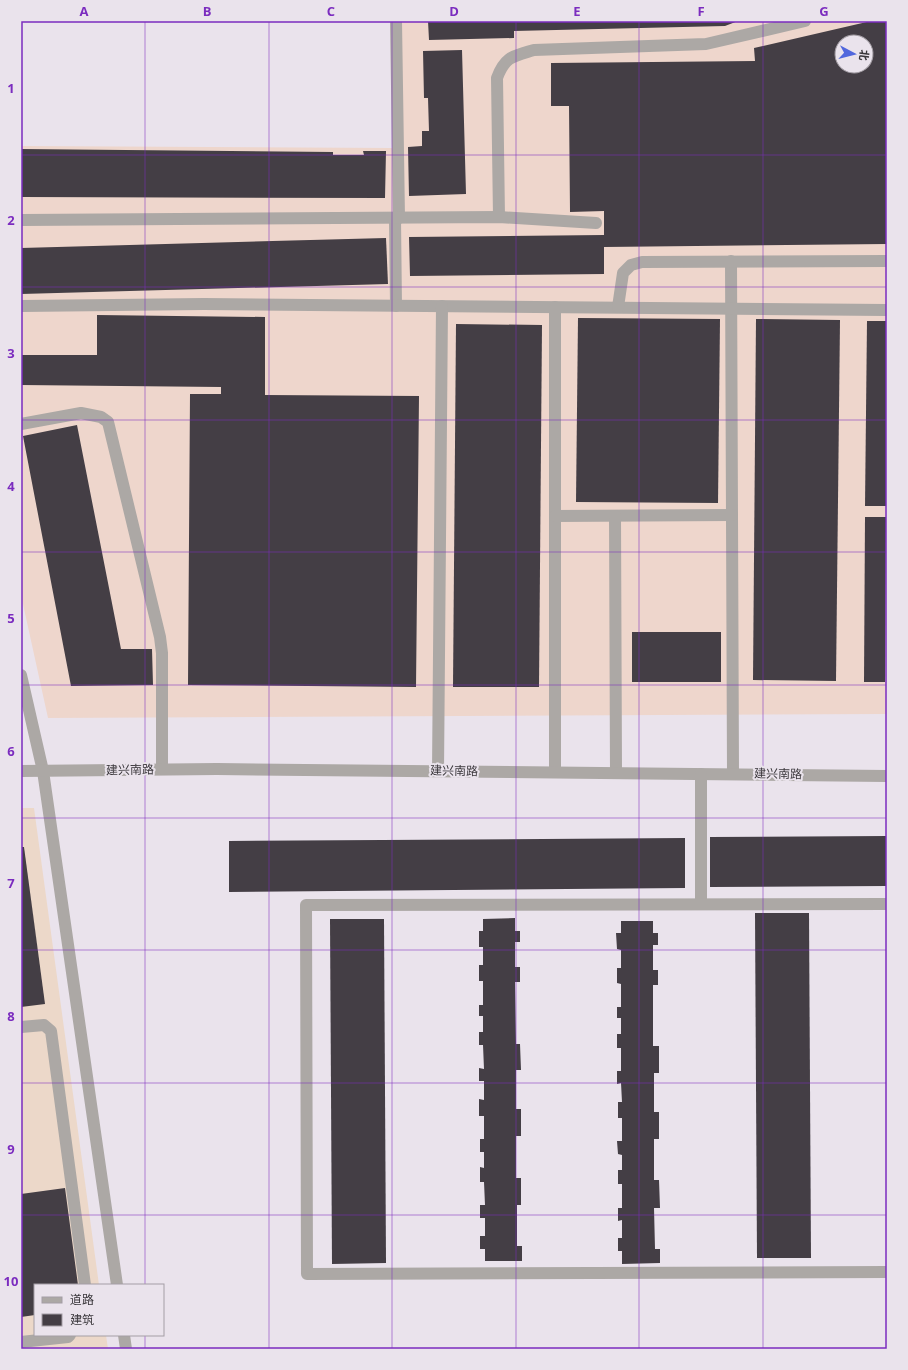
<svg xmlns="http://www.w3.org/2000/svg" width="908" height="1370" viewBox="0 0 908 1370" font-family="'Open Sans','Noto Sans SC',sans-serif">
<style>
.commercial{fill:#eed6cc;fill-rule:evenodd}
.industrial{fill:#ecd8c9}
.building{fill:#443e45;fill-rule:evenodd}
.lines{fill:none;stroke-linecap:round;stroke-linejoin:round}
.minor{stroke:#aca8a5;stroke-width:12}
.grid{fill:none;stroke:#7b2cbf;stroke-width:1;stroke-opacity:0.55}
.labels{text-anchor:middle;stroke-width:4;stroke-linejoin:round;paint-order:stroke}
.street-label{font-size:12px;fill:#3a373b;stroke:#eae3ec}
.neatline{fill:none;stroke:#7b2cbf;stroke-width:1.5}
.grid-label{font-size:13px;text-anchor:middle;font-weight:bold;fill:#7b2cbf}
</style>
<rect width="100%" height="100%" fill="#eae3ec"/>
<path class="commercial" d="M 392,21 L 887,21 L 887,714 L 48,718 L 21,595 L 21,146 L 392,148 ZM 842,42 L 866,42 L 866,66 L 842,66 Z"/>
<polygon class="industrial" points="21,808 34,808 99,1285 35,1285 35,1335 106,1335 108,1349 21,1349"/>
<g class="building">
<polygon points="428,21 738,21 725,26 514,31 514,38 429,40"/>
<path d="M 871,21 L 887,21 L 887,244 L 604,247 L 604,274 L 410,276 L 409,237 L 604,235 L 604,211 L 570,212 L 569,106 L 551,106 L 551,63 L 755,61 L 754,48 ZM 842,42 L 866,42 L 866,66 L 842,66 Z"/>
<polygon points="462,50 466,194 409,196 408,147 422,146 422,131 429,131 428,98 424,98 423,51"/>
<polygon points="21,149 333,152 333,155 364,155 363,151 386,151 385,198 21,197"/>
<polygon points="386,238 388,284 21,294 21,248"/>
<polygon points="97,315 265,317 265,395 419,396 416,687 188,685 190,394 221,394 221,387 21,385 21,355 97,355"/>
<polygon points="578,318 720,319 718,503 576,502"/>
<polygon points="756,319 840,320 836,681 753,680"/>
<polygon points="867,321 887,321 886,506 865,506"/>
<polygon points="456,324 542,325 539,687 453,687"/>
<polygon points="77,425 121,649 152,649 153,685 71,686 23,436"/>
<polygon points="865,517 886,517 885,682 864,682"/>
<rect x="632" y="632" width="89" height="50"/>
<polygon points="887,836 887,886 710,887 710,837"/>
<polygon points="685,838 685,888 229,892 229,841"/>
<polygon points="21,847 24,847 45,1004 21,1007"/>
<polygon points="755,913 809,913 811,1258 757,1258"/>
<polygon points="515,918 515,931 520,931 520,942 515,942 515,967 520,967 520,982 515,982 516,1044 520,1044 521,1070 516,1070 516,1109 521,1109 521,1136 516,1136 516,1178 521,1178 521,1205 517,1205 517,1246 522,1246 522,1261 485,1261 485,1249 480,1249 480,1236 485,1236 485,1218 480,1218 480,1205 485,1205 484,1182 480,1182 480,1167 484,1168 484,1152 480,1152 480,1139 484,1139 484,1116 479,1116 479,1099 484,1100 484,1081 479,1081 479,1068 484,1069 483,1045 479,1045 479,1032 483,1032 483,1016 479,1016 479,1005 483,1005 483,981 479,981 479,965 483,965 483,947 479,947 479,931 483,931 483,919"/>
<polygon points="330,919 384,919 386,1263 332,1264"/>
<polygon points="621,921 653,921 653,933 658,933 658,945 653,945 653,970 658,970 658,985 653,985 653,1046 659,1046 659,1073 654,1073 654,1112 659,1112 659,1139 654,1139 654,1180 659,1180 660,1208 654,1208 655,1249 660,1249 660,1263 622,1264 622,1251 618,1251 618,1238 622,1238 622,1220 618,1221 618,1208 622,1208 622,1184 618,1184 618,1170 622,1170 622,1155 618,1154 617,1141 622,1141 622,1118 618,1118 618,1102 622,1102 621,1083 617,1084 617,1071 621,1071 621,1048 617,1048 617,1034 621,1034 621,1018 617,1018 617,1007 621,1007 621,984 617,983 617,968 621,968 621,950 617,949 616,933 621,933"/>
<polygon points="65,1188 78,1285 35,1285 35,1315 21,1317 21,1194"/>
</g>
<g class="lines">
<g class="minor">
<polyline points="396,21 399,218"/>
<path d="M 499,217 L 497,78 C 505,56 514,56 534,50 L 706,44 L 805,21"/>
<polyline points="395,218 396,306"/>
<polyline points="21,220 499,217 596,223"/>
<polyline points="731,261 733,774"/>
<polyline points="21,306 204,304 887,310"/>
<polyline points="555,307 555,772"/>
<polyline points="618,307 623,273 631,265 642,262 887,261"/>
<polyline points="21,424 81,413 101,417 108,422 160,637 162,653 162,769"/>
<polyline points="555,516 732,515"/>
<polyline points="615,516 616,773"/>
<polyline points="21,675 43,771 117,1285"/>
<polyline points="21,771 217,769 887,776"/>
<polyline points="438,771 442,306"/>
<polyline points="701,774 701,904"/>
<polyline points="887,904 306,905 307,1274 887,1272"/>
<polyline points="21,1027 44,1025 51,1031 85,1285"/>
<polyline points="124,1335 126,1349"/>
<polyline points="21,1342 68,1337 70,1335"/>
</g>
</g>
<path class="grid" d="M 145,21 L 145,1285M 269,21 L 269,1349M 392,21 L 392,1349M 516,21 L 516,1349M 639,21 L 639,1349M 763,21 L 763,1349M 21,155 L 887,155M 21,287 L 887,287M 21,420 L 887,420M 21,552 L 887,552M 21,685 L 887,685M 21,818 L 887,818M 21,950 L 887,950M 21,1083 L 887,1083M 21,1215 L 887,1215M 145,1335 L 145,1349"/>
<g class="labels">
<g class="street-label">
<text transform="translate(130 770) rotate(-1)" y="4">建兴南路</text>
<text transform="translate(454 771) rotate(1)" y="4">建兴南路</text>
<text transform="translate(778 774) rotate(1)" y="4">建兴南路</text>
</g>
</g>
<rect width="908" height="1370" fill="none" stroke="#eae3ec" stroke-width="44"/>
<rect x="34" y="1284" width="130" height="52" fill="#eae3ec" stroke="#a49ea5"/>
<rect x="42" y="1297" width="20" height="6" fill="#aca8a5" stroke="#a49ea5"/>
<text x="70" y="1304" font-size="12" fill="#3a373b">道路</text>
<rect x="42" y="1314" width="20" height="12" fill="#443e45" stroke="#a49ea5"/>
<text x="70" y="1324" font-size="12" fill="#3a373b">建筑</text>
<g transform="translate(854 54) rotate(97)"><circle r="19" fill="#eae3ec" stroke="#a49ea5"/>
<path d="M0-3L7 15L0 10L-7 15Z" fill="#5167dd"/>
<text y="-6" font-size="11" font-weight="bold" text-anchor="middle" fill="#3a373b">北</text>
</g>
<rect x="22" y="22" width="864" height="1326" class="neatline"/>
<g class="grid-label">
<text x="84" y="16">A</text>
<text x="207" y="16">B</text>
<text x="331" y="16">C</text>
<text x="454" y="16">D</text>
<text x="577" y="16">E</text>
<text x="701" y="16">F</text>
<text x="824" y="16">G</text>
<text x="11" y="93">1</text>
<text x="11" y="225">2</text>
<text x="11" y="358">3</text>
<text x="11" y="491">4</text>
<text x="11" y="623">5</text>
<text x="11" y="756">6</text>
<text x="11" y="888">7</text>
<text x="11" y="1021">8</text>
<text x="11" y="1154">9</text>
<text x="11" y="1286">10</text>
</g>
</svg>
